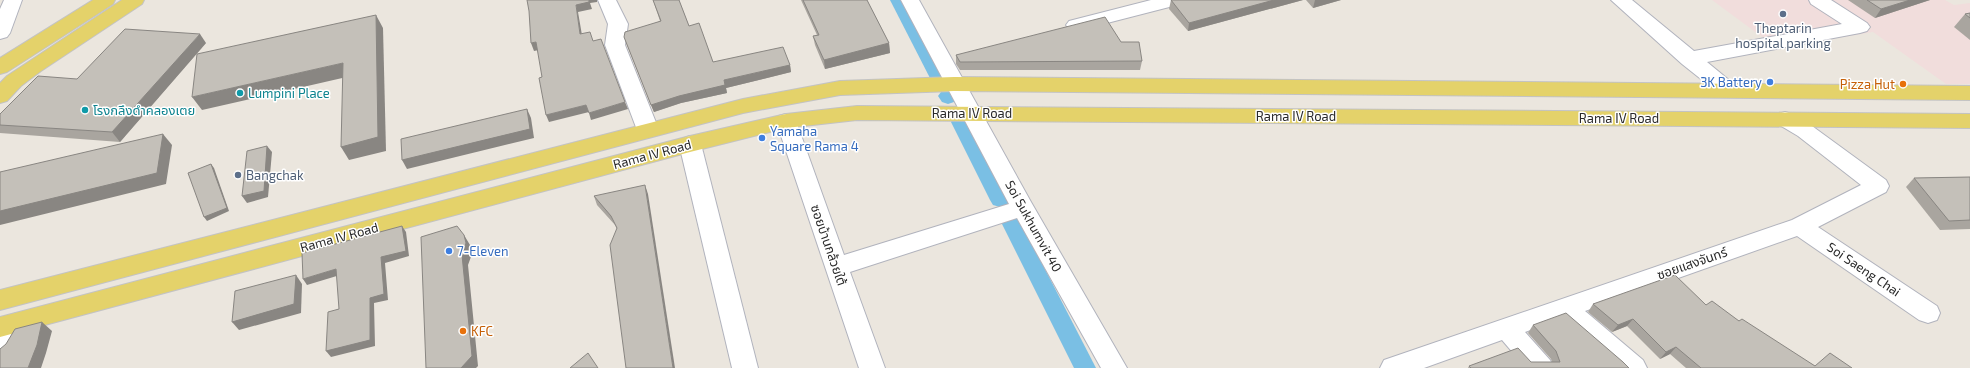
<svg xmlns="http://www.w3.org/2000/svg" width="1970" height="368" viewBox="0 0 1970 368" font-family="'Exo 2','Noto Sans Thai',sans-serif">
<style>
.medical{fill:#f1dddc}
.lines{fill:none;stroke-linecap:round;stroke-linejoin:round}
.canal{fill:#7abfe4;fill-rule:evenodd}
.minor-casing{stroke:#b1b3bd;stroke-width:2}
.major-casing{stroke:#c3c3c3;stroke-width:2}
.minor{fill:#fff;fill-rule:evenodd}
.major{fill:#e4d26a;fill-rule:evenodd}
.wall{fill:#a9a59f}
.shaded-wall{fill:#898682}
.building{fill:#c4c0b9;stroke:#898682}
.service-dot{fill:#5c6f8a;stroke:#fff;stroke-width:1.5}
.shop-dot{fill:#3f7fe0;stroke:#fff;stroke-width:1.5}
.food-dot{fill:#e8710a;stroke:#fff;stroke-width:1.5}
.culture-dot{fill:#0f9aa8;stroke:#fff;stroke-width:1.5}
.labels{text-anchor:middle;stroke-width:3;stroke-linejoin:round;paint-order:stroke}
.service-label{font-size:13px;fill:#4e5e75;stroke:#fff}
.shop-label{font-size:13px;fill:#366cbe;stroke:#fff;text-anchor:start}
.food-label{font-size:13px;fill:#c56008;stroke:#fff;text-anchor:end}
.culture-label{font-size:13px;fill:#0d838f;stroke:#fff;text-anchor:start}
.street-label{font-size:13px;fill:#2a2a2a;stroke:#fff}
</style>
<rect width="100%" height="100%" fill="#ebe6de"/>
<polygon class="medical" points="1712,0 1945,0 1954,5 1970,3 1970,84 1946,84 1873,32 1777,48"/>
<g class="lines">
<g class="canal">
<polygon points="890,0 906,0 947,78 944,82 938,84 932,82"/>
<polygon points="947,90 953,92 957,98 954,102 948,104 942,102 938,96 941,92"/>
<polygon points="960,116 966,118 969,122 1010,200 1007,205 1000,207 993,205 990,200 951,122 954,118"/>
<polygon points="1008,209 1015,211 1096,368 1074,368 998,216 1001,211"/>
</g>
<g class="minor-casing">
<g id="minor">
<polygon points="4,0 22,0 10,33 7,37 0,39 0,9"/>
<polygon points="598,0 616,0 628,24 625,45 659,130 655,135 648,137 641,135 637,130 605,45 608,24"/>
<polygon points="901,0 919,0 1031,202 1127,368 1101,368 1017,218 850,272 885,368 859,368 776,121 779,116 786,114 793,116 796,121 844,255 1009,204"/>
<polygon points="1151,0 1183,0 1181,4 1076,31 1069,29 1066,25 1069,21"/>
<polygon points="1611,0 1632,0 1694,51 1842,24 1811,4 1809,0 1831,0 1867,23 1870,27 1867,31 1860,33 1707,62 1735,85 1738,90 1735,95 1728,97 1721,95 1682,64"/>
<polygon points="1785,112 1792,114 1812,126 1886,180 1889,186 1886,192 1818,227 1937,306 1940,313 1937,320 1928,323 1919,320 1797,236 1585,311 1643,360 1647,368 1616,368 1561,319 1525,332 1550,360 1554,368 1526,368 1502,340 1424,368 1380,368 1384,360 1792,220 1861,185 1798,136 1778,124 1775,119 1778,114"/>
<polygon points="690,136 698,139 701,144 758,368 732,368 679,144 682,139"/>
<path d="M 17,313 L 26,316 L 29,323 C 23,338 16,356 0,362 L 0,332 L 8,316 Z"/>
</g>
</g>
<g class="major-casing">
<g id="major">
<polygon points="93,0 115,0 113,4 7,72 0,74 0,58"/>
<polygon points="122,0 144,0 142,4 41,71 21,86 7,101 0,103 0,83 7,76"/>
<polygon points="954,77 1970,86 1970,100 954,91 840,95 743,113 0,310 0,290 743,99 840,81"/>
<polygon points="857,106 1970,114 1970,128 857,120 786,128 690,152 0,337 0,317 690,136 786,114"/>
</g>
</g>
<use href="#minor" class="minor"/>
<use href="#major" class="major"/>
</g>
<g class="wall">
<polygon points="653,0 679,0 689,26 713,62 790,65 791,72 726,88 727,93 681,103 654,112 627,45 624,37 660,21"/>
<polygon points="801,0 867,0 889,43 890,53 825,69 815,45 813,36 817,35"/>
<polygon points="1171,0 1303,0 1188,31 1169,9"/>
<polygon points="1306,0 1341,0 1313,8"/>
<polygon points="1848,0 1930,0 1875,18"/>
<polygon points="1970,13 1970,40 1954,27 1965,14"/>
<polygon points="1121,42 1142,61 1140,70 960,70 956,64 956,55"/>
<polygon points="206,43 120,142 0,133 0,114 77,79"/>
<polygon points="1970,177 1970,229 1940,230 1906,187 1914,178"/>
<polygon points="648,194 617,229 615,225 597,205 594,196"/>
<polygon points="1593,304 1706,305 1739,321 1815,366 1852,368 1686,368 1670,354 1660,359 1627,326 1612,332 1588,312"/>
<polygon points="1533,325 1629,368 1468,368 1469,366 1531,362 1552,362 1551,359 1528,333"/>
</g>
<g class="shaded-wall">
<polygon points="589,0 597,0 597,2 590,3 592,9 578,12 583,41 580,34 576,5"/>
<polygon points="1274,0 1303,0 1188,31 1189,23"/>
<polygon points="1315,0 1341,0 1313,8"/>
<polygon points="1910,0 1930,0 1875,18 1881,9"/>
<polygon points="376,15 383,28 386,151 349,160 341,147"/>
<polygon points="200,34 206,43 120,142 112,132"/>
<polygon points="536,42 539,50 534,51 531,43"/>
<polygon points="889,43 890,53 825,69 824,60"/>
<polygon points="343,63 351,76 202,110 192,97"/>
<polygon points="790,65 791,72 726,88 727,93 681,103 654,112 651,105 724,80"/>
<polygon points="625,102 628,109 591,120 589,113"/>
<polygon points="586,105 589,112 549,122 546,115"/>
<polygon points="527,109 531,118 534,138 407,169 402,160"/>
<polygon points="163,134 172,145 166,184 0,225 0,211"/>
<polygon points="267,146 272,152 268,197 247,203 242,196"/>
<polygon points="211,164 214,168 229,211 207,221 204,217"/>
<polygon points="645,185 648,194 675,368 673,368"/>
<polygon points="402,226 406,232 409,256 385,263 388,300 374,303 375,346 331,357 326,351 381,257"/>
<polygon points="464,235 470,245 472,254 468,265 478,366 476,368 461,368 462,255"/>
<polygon points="336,269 340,275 307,285 303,279"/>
<polygon points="296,275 302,284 301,313 239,330 232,322"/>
<polygon points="1633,319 1627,326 1612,332 1618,325"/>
<polygon points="42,322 52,331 46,353 41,368 28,368"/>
<polygon points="1676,347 1670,354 1660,359 1666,352"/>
</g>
<g class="building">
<polygon points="527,0 589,0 589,2 576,5 580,34 590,32 593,41 601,39 625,102 589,113 586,105 546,115 539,78 542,77 536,42 531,43 529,11"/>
<polygon points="653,0 679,0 689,26 699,23 713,62 783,47 790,65 724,80 725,85 679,96 651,105 624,37 625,32 661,21"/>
<polygon points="803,0 867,0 889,43 824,60 813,36 819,35"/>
<polygon points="1171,0 1274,0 1189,23"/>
<polygon points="1867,0 1910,0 1881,9"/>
<polygon points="1970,13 1970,18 1965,14"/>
<polygon points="376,15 378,137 341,147 343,63 192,97 197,54"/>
<polygon points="1105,17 1121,42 1139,42 1142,61 960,62 956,55"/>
<polygon points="125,29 200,34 112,132 0,125 0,114 38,76 77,79"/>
<polygon points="527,109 530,129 402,160 401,139"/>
<polygon points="163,134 157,173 0,211 0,172"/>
<polygon points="267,146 264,191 242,196 247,151"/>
<polygon points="211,164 227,208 204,217 188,173"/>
<polygon points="1970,177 1970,220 1949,221 1914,178"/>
<polygon points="645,185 673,368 626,368 610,245 617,228 611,216 594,196"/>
<polygon points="402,226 406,251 381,257 384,294 370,298 370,340 326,351 328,312 339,309 336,269 303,279 302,253"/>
<polygon points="457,226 464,235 466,243 462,255 472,356 461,368 426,368 421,237"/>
<polygon points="296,275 294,304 232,322 235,291"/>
<polygon points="1675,275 1706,305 1712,301 1739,321 1742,319 1815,366 1830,353 1852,368 1701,368 1676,347 1666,352 1633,319 1618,325 1593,304"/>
<polygon points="1566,313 1623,362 1629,368 1471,368 1469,366 1518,348 1531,362 1560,362 1556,351 1533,325"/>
<polygon points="42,322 37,345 28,368 0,368 0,349 6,344 15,329"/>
<polygon points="588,353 598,368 570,368"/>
</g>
<g class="service-dot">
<circle cx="1783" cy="14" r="4"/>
<circle cx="238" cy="175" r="4"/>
</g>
<g class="shop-dot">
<circle cx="1770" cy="82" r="4"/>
<circle cx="762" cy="138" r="4"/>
<circle cx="449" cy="251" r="4"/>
</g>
<g class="food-dot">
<circle cx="1903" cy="84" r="4"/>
<circle cx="463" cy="331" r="4"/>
</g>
<g class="culture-dot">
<circle cx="240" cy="93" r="4"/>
<circle cx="85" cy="110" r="4"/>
</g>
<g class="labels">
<g class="service-label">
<text x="1783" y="33">Theptarin<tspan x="1783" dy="15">hospital parking</tspan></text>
<text x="246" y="180" text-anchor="start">Bangchak</text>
</g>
<g class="shop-label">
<text x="1762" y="87" text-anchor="end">3K Battery</text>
<text x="770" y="136">Yamaha<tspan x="770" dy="15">Square Rama 4</tspan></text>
<text x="457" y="256">7-Eleven</text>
</g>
<g class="food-label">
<text x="1895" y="89">Pizza Hut</text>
<text x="471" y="336" text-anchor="start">KFC</text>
</g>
<g class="culture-label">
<text x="248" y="98">Lumpini Place</text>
<text x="93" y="115">โรงกลึงดำคลองเตย</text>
</g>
<g class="street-label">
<text x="972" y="118">Rama IV Road</text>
<text x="1296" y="121">Rama IV Road</text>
<text x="1619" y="123">Rama IV Road</text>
<text transform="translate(652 154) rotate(-15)" y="5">Rama IV Road</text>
<text transform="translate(1034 226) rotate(61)" y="5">Soi Sukhumvit 40</text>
<text transform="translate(339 237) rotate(-15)" y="5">Rama IV Road</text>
<text transform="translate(829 245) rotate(71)" y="5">ซอยบ้านกล้วยใต้</text>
<text transform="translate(1692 263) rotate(-19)" y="5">ซอยแสงจันทร์</text>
<text transform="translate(1864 269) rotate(34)" y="5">Soi Saeng Chai</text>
</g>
</g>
</svg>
